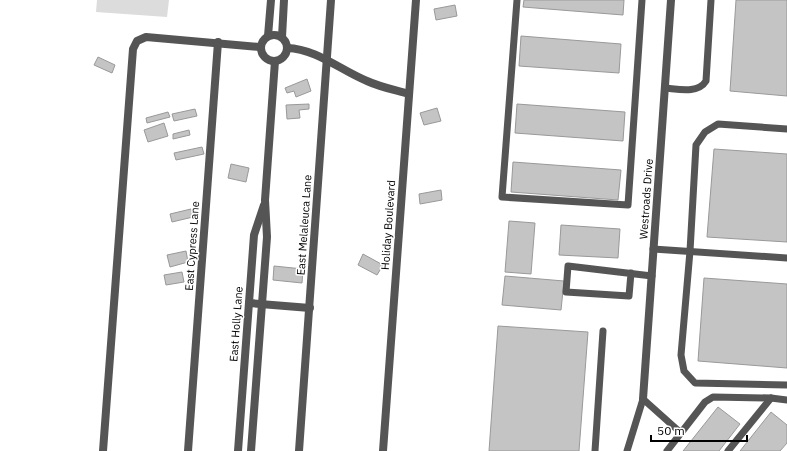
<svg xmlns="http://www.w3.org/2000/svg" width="787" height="451" viewBox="0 0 787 451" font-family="'IBM Plex Sans',sans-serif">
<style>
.green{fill:#dcdcdc}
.building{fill:#c4c4c4;stroke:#999}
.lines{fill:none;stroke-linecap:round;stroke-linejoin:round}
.service{stroke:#555;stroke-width:7}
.minor{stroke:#555;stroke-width:8}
.labels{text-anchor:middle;stroke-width:3;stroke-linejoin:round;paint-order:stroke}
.street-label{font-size:11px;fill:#000;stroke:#fff}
</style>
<rect width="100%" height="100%" fill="#fff"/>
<polygon class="green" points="97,0 169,0 167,17 96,12"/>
<g class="building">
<polygon points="524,0 624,0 623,15 523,7"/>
<polygon points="736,0 787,0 787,96 730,91"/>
<polygon points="455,5 457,16 436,20 434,9"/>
<polygon points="521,36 621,44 619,73 519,66"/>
<polygon points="98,57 115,65 112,73 94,65"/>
<polygon points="307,79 311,91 296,97 294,91 287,93 285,88"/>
<polygon points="309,104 309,109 299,110 300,118 287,119 286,105"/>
<polygon points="517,104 625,112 623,141 515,133"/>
<polygon points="437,108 441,121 424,125 420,113"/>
<polygon points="195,109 197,116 174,121 172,114"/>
<polygon points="168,112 170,117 147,123 146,118"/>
<polygon points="164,123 168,136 148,142 144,130"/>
<polygon points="189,130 190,135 173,139 173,134"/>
<polygon points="202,147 204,154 176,160 174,153"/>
<polygon points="714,149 787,154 787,242 707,237"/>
<polygon points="513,162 621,170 618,200 511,192"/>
<polygon points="231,164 249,168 246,182 228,178"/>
<polygon points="441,190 442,200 420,204 419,194"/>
<polygon points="191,209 193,217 172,222 170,214"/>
<polygon points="509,221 535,223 531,274 505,272"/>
<polygon points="561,225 620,229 618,258 559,255"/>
<polygon points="186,251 188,262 170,267 167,255"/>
<polygon points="363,254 383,265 377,275 358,265"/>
<polygon points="274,266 303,269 302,283 273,280"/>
<polygon points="182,272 184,282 166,285 164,275"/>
<polygon points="505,276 564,281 561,310 502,305"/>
<polygon points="704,278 787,284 787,368 698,361"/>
<polygon points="498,326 588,332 579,451 489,451"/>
<polygon points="718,407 740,424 719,451 683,451"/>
<polygon points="771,412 787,425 787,443 780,451 740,451"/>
</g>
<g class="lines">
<g class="service">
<polyline points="517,0 502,197 628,205 642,0"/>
<path d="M 665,88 C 678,89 698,94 706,81 L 711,0"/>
<polyline points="787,129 718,124 705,132 696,145 690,251 681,355 684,371 695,383 787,385"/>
<polyline points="653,249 787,258"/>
<polyline points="631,273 629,296 566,292 568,266 652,276"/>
<polyline points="595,451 603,331"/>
<polyline points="627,451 643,399 681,433"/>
<polyline points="667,451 705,402 713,397 771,398 787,400"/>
<polyline points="728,451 771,398"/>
</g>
<g class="minor">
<circle cx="274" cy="48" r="13"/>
<polyline points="268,36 271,0"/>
<polyline points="282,37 284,0"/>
<path d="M 287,48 C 317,49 340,70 367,81 C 380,87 395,90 409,94"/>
<polyline points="249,303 310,308"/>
<polyline points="643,399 671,0"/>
<polyline points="103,451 133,49 137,41 146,37 260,47"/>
<polyline points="188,451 218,42"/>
<polyline points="238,451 254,235 264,205"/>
<polyline points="251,451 267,237 265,200 275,61"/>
<polyline points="299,451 331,0"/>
<polyline points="383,451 416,0"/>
</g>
</g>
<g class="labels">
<g class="street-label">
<text transform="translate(646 199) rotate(-86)" y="4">Westroads Drive</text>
<text transform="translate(304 225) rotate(-86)" y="4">East Melaleuca Lane</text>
<text transform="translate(388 225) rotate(-86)" y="4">Holiday Boulevard</text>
<text transform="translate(192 246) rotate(-86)" y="4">East Cypress Lane</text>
<text transform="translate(236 324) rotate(-86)" y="4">East Holly Lane</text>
</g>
</g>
<path d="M651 435v6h96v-6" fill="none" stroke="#000000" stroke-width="2"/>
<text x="657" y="435" font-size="12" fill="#000000" stroke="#ffffff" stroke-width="3" paint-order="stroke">50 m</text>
</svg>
